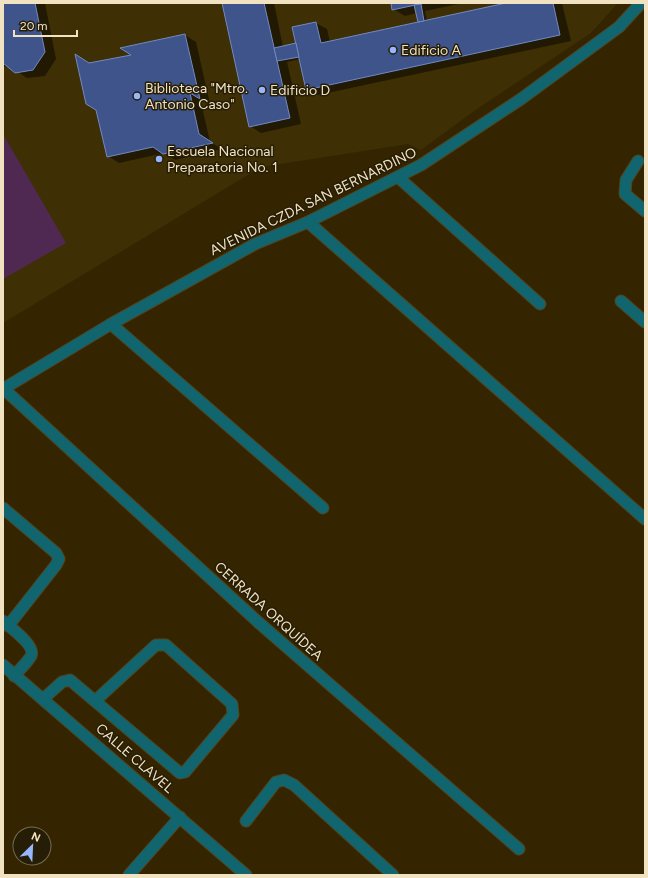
<svg xmlns="http://www.w3.org/2000/svg" width="648" height="878" viewBox="0 0 648 878" font-family="Figtree,sans-serif">
<style>
.built{fill:#3f2f04}
.green{fill:#502952}
.shadow{fill:#0007}
.building{fill:#3e548b;stroke:#718ac4}
.lines{fill:none;stroke-linecap:round;stroke-linejoin:round}
.service-casing{stroke:#52431f;stroke-width:13}
.minor-casing{stroke:#52431f;stroke-width:13}
.service{stroke:#10656e;stroke-width:11}
.minor{stroke:#10656e;stroke-width:11}
.poi-dot{fill:#97b6fd;stroke:#261d07;stroke-width:1.5}
.labels{text-anchor:middle;stroke-width:3;stroke-linejoin:round;paint-order:stroke}
.poi-label{font-size:14px;fill:#f1e2c1;stroke:#261d07;text-anchor:start}
.street-label{font-size:14px;fill:#f1e2c1;stroke:#261d07}
</style>
<rect width="100%" height="100%" fill="#342500"/>
<polygon class="built" points="3,3 618,3 591,33 477,109 421,150 408,144 261,167 3,323"/>
<polygon class="green" points="3,134 66,243 3,279"/>
<g class="shadow">
<polygon points="3,3 45,3 56,59 45,76 27,78 9,66 3,67"/>
<polygon points="223,3 274,3 283,47 297,44 316,23 327,29 330,42 420,22 417,13 405,16 393,9 392,3 463,3 425,11 427,21 510,3 562,3 571,41 318,95 307,89 300,59 287,62 301,124 261,133 250,126"/>
<polygon points="185,35 196,42 210,104 200,98 210,142 222,149 175,160 164,153 119,163 108,156 92,66 133,55"/>
</g>
<g class="building">
<polygon points="3,3 35,3 45,52 33,70 15,73 3,63"/>
<polygon points="222,3 264,3 290,118 249,127"/>
<polygon points="391,3 425,3 392,10"/>
<polygon points="506,3 553,3 560,35 306,90 292,27 316,22 321,43"/>
<polygon points="421,4 424,21 418,22 414,5"/>
<polygon points="185,34 200,99 190,93 199,134 213,143 163,154 153,147 107,157 96,110 86,104 75,54 89,63 131,55 120,48"/>
<polygon points="296,43 299,57 277,61 274,48"/>
</g>
<g class="lines">
<g class="service-casing">
<polyline id="service" points="111,324 323,508"/>
</g>
<g class="minor-casing">
<g id="minor">
<polyline points="638,161 626,180 625,194 645,211"/>
<polyline points="399,178 540,304"/>
<polyline points="308,222 645,519"/>
<polyline points="621,301 645,322"/>
<polyline points="3,389 111,324 255,244 308,222 421,165 521,99 619,27 641,3"/>
<polyline points="4,389 258,622 519,849"/>
<polyline points="3,508 56,553 59,559 56,565 8,626"/>
<path d="M 3,621 C 11,628 36,646 31,656 C 27,663 19,670 14,676"/>
<polyline points="3,665 246,875"/>
<polyline points="43,699 62,682 70,680 180,773 185,772 233,715 232,704 166,645 156,645 95,701"/>
<polyline points="246,821 276,782 284,780 294,785 393,875"/>
<polyline points="129,875 180,817"/>
</g>
</g>
<use href="#service" class="service"/>
<use href="#minor" class="minor"/>
</g>
<g class="poi-dot">
<circle cx="393" cy="50" r="4"/>
<circle cx="262" cy="90" r="4"/>
<circle cx="137" cy="96" r="4"/>
<circle cx="159" cy="159" r="4"/>
</g>
<g class="labels">
<g class="poi-label">
<text x="401" y="55">Edificio A</text>
<text x="145" y="93">Biblioteca "Mtro.<tspan x="145" dy="16">Antonio Caso"</tspan></text>
<text x="270" y="95">Edificio D</text>
<text x="167" y="156">Escuela Nacional<tspan x="167" dy="16">Preparatoria No. 1</tspan></text>
</g>
<g class="street-label">
<text transform="translate(313 201) rotate(-26)" y="5">AVENIDA CZDA SAN BERNARDINO</text>
<text transform="translate(269 611) rotate(42)" y="5">CERRADA ORQUÍDEA</text>
<text transform="translate(135 758) rotate(41)" y="5">CALLE CLAVEL</text>
</g>
</g>
<rect width="648" height="878" fill="none" stroke="#f1e2c1" stroke-width="8"/>
<g transform="translate(32 846) rotate(24)"><circle r="19" fill="#261d07" stroke="#776c51"/>
<path d="M0-3L7 15L0 10L-7 15Z" fill="#97b6fd"/>
<text y="-6" font-size="11" font-weight="bold" text-anchor="middle" fill="#f1e2c1">N</text>
</g>
<path d="M14 30v6h63v-6" fill="none" stroke="#f1e2c1" stroke-width="2"/>
<text x="20" y="30" font-size="12" fill="#f1e2c1" stroke="#261d07" stroke-width="3" paint-order="stroke">20 m</text>
</svg>
